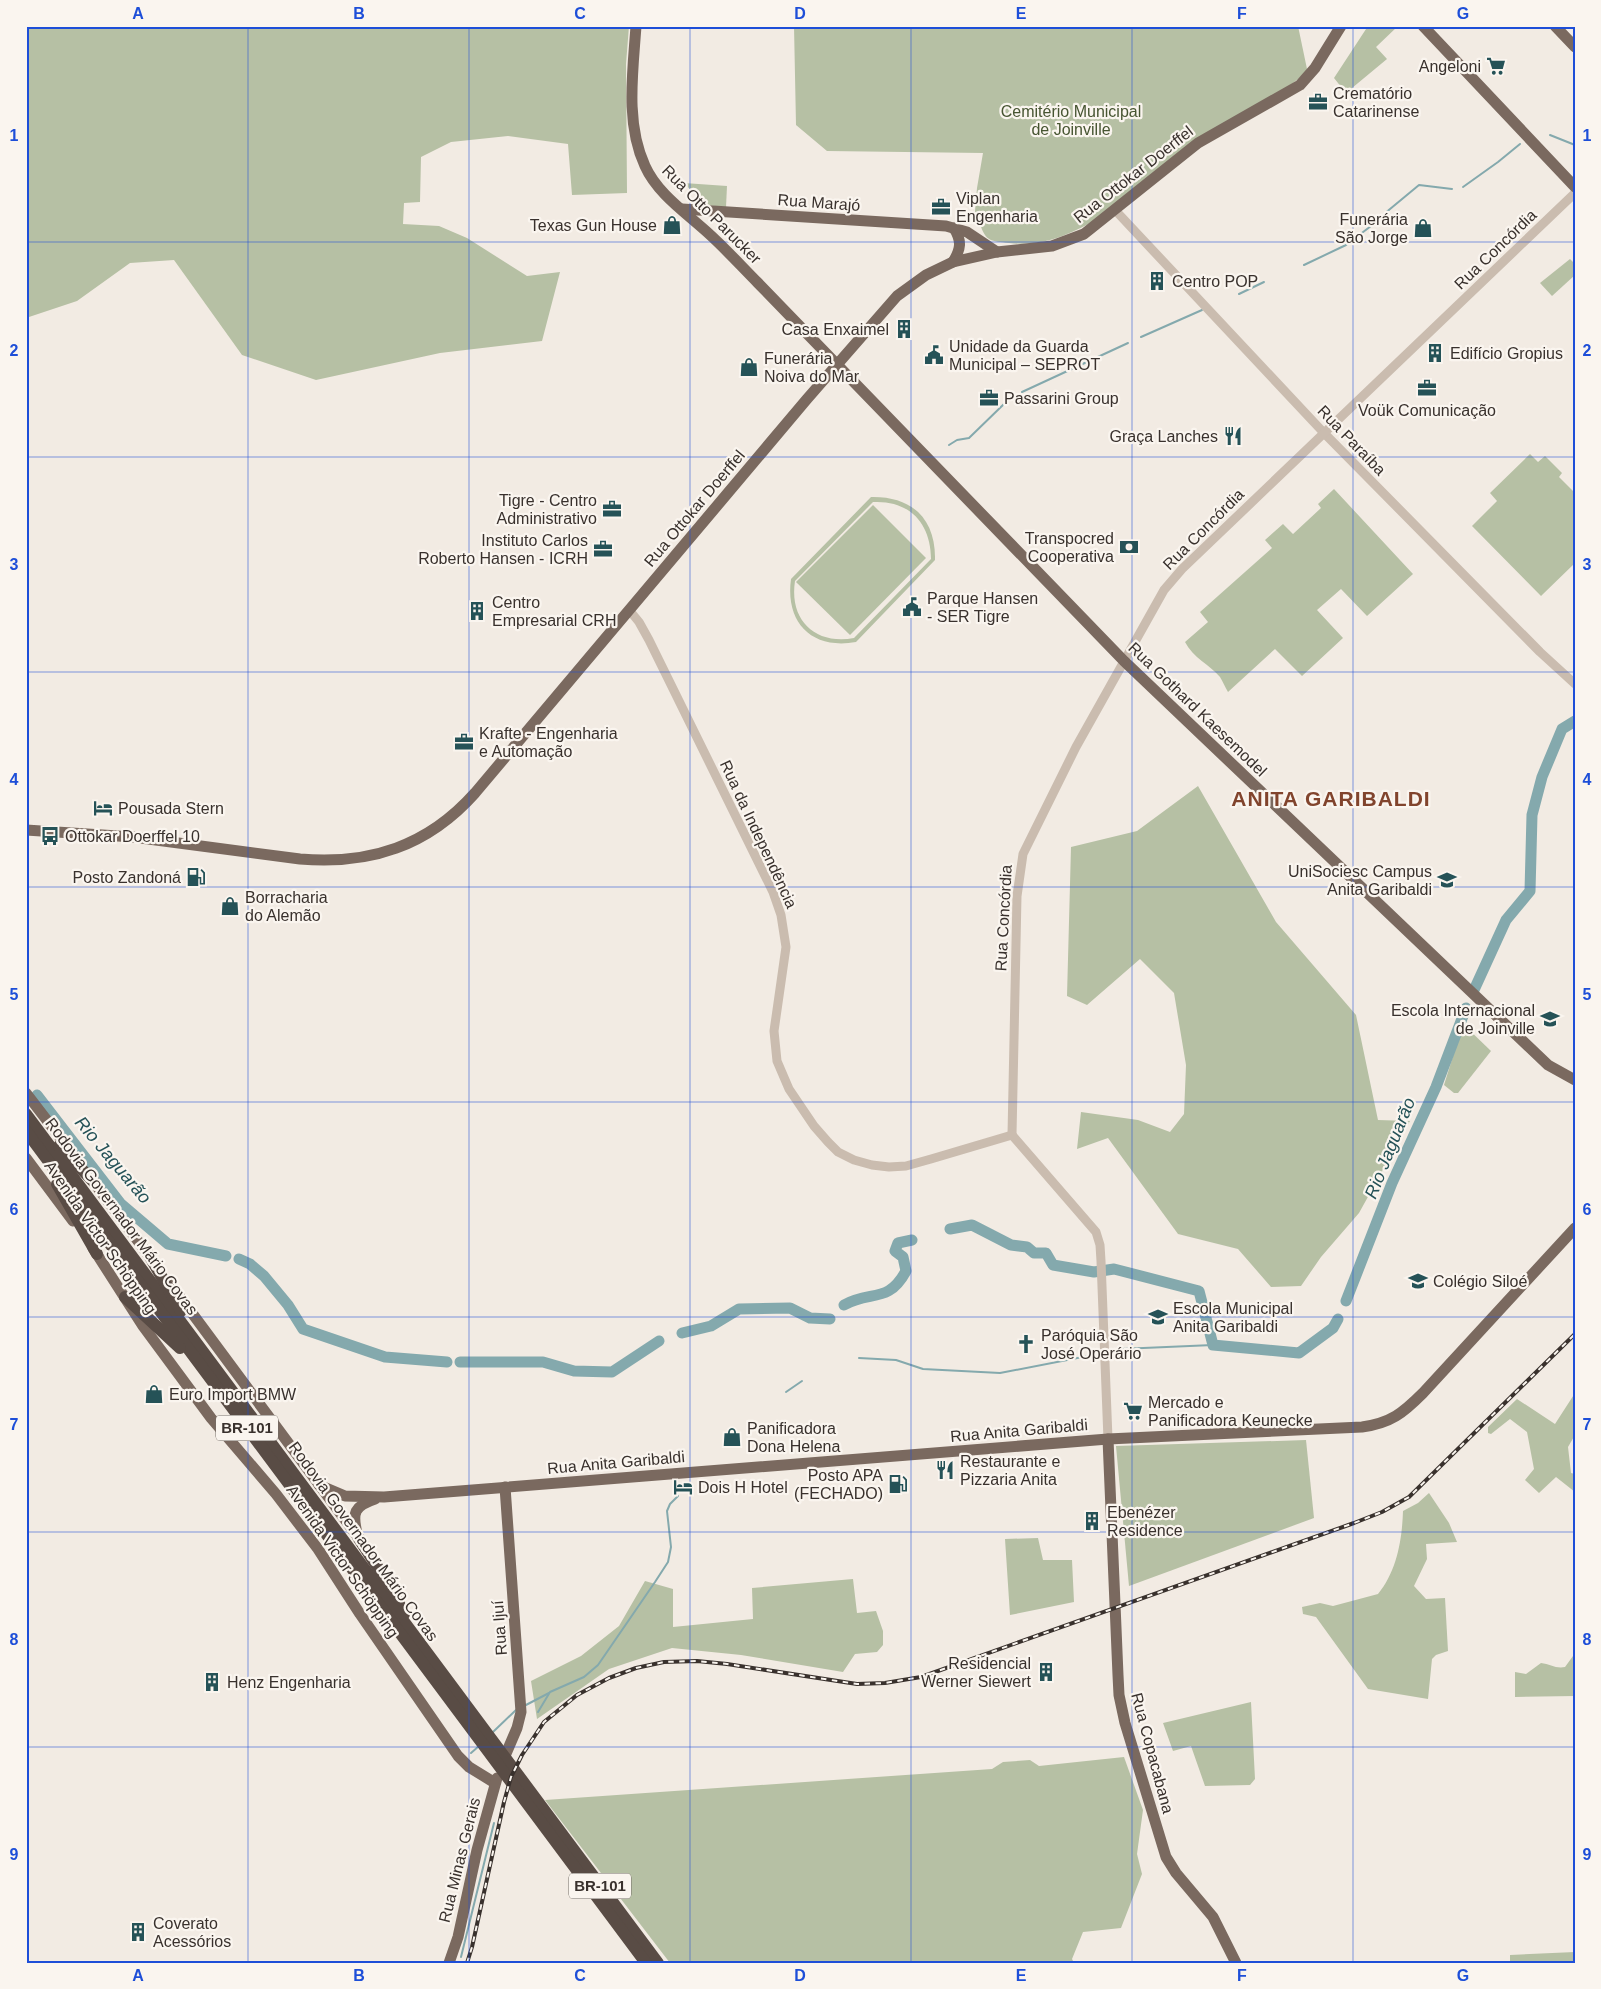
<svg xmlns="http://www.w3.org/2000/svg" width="1601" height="1989" viewBox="0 0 1601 1989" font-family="Arial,sans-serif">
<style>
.green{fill:#b6c0a4;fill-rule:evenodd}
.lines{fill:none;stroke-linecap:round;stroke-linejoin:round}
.stream{stroke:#84a9ad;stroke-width:2}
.river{stroke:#84a9ad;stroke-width:11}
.minor{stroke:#cabcaf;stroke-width:9}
.major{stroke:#7a695f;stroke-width:11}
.highway{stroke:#594c45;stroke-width:12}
.rail-casing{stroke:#39312d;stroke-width:4}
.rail{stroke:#faf5ef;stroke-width:2;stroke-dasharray:5.5;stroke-linecap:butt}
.grid{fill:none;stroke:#1d4ed8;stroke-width:1;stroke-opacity:0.55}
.labels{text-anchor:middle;stroke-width:4.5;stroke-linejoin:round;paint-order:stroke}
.shield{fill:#faf5ef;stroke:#736c67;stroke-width:1}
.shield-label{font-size:15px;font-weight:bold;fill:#39312d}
.poi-label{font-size:16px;fill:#39312d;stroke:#faf5ef;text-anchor:start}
.park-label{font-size:16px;fill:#475532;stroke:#faf5ef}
.street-label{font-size:16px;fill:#39312d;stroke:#faf5ef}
.water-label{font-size:18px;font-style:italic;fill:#255257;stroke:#faf5ef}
.district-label{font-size:21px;font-weight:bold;letter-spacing:1px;fill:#81442d;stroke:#faf5ef}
.neatline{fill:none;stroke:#1d4ed8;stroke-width:2}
.grid-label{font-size:16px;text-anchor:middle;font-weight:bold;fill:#1d4ed8}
</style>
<rect width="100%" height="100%" fill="#f2ebe3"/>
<g class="green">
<polygon points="26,26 629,26 626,64 627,193 572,195 568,144 508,136 451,142 421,157 420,202 404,203 403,224 439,226 467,238 527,276 560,272 542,341 440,353 316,380 242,355 174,260 130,263 77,301 26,318"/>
<path d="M 794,26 L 1298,26 L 1307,69 L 1304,74 L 1293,83 L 1101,217 C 1071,234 1044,247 1009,243 C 991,241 986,242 980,224 L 974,223 L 977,188 L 983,153 L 827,151 L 796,125 Z"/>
<polygon points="1368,26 1398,26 1376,47 1387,59 1346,93 1334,78"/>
<polygon points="684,183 727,186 726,207 705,205"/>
<polygon points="1570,259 1575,264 1575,275 1552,296 1540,283"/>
<polygon points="1530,454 1538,462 1545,456 1562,473 1559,477 1575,493 1575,563 1541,596 1472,526 1497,501 1490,493"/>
<path d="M 1334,489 L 1413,574 L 1367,616 L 1341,589 L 1317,610 L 1343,638 L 1302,676 L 1275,649 L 1228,692 C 1225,687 1223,682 1220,677 C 1210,665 1193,658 1185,642 L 1208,622 L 1200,612 L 1272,548 L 1265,540 L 1283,524 L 1293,534 L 1321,508 L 1318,504 Z"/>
<path d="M 871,497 C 912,496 936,519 935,560 L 856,642 C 812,650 785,623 791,579 ZM 873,502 C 909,500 931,523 931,559 L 854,638 C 815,645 789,620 795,581 Z"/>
<polygon points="873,505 926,558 850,635 796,582"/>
<polygon points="1198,786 1276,922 1356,1015 1378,1120 1410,1121 1359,1213 1321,1257 1301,1286 1271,1287 1238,1249 1178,1234 1108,1138 1077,1149 1081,1112 1138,1120 1170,1132 1184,1114 1186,1065 1174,993 1140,959 1087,1005 1067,996 1071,847 1137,831"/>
<polygon points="1463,1024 1491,1051 1458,1093 1454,1093 1444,1085"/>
<polygon points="1575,1393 1575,1435 1568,1447 1571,1473 1575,1474 1575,1492 1556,1477 1539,1493 1525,1480 1534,1469 1527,1432 1510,1419 1491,1434 1488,1433 1488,1427 1517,1399 1555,1424"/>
<polygon points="1306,1440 1314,1518 1129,1586 1116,1446"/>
<path d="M 1429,1493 L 1449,1523 L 1457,1542 L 1426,1544 L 1427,1559 L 1414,1586 L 1426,1599 L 1445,1598 L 1448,1651 L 1436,1655 L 1432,1659 L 1428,1699 L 1368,1689 L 1316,1617 L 1303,1614 L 1302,1607 L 1320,1603 L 1333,1606 L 1378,1594 C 1397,1571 1402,1540 1403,1511 L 1418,1503 Z"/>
<polygon points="1038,1538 1043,1560 1072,1560 1074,1602 1010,1615 1005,1539"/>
<polygon points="853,1579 857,1613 876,1611 883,1631 883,1645 877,1652 855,1654 843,1672 741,1655 672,1648 609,1669 537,1719 531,1681 581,1656 619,1626 645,1581 673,1589 673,1627 753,1619 752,1588"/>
<path d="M 1573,1656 L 1575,1657 L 1575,1696 L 1515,1697 L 1515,1672 L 1526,1674 L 1541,1663 C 1550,1664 1556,1669 1565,1667 Z"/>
<polygon points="1251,1702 1255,1779 1250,1785 1205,1786 1191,1746 1173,1751 1163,1723"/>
<polygon points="1124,1757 1143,1810 1137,1854 1142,1874 1121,1928 1083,1932 1072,1959 1074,1963 670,1963 545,1800 992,1769 1003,1762 1030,1760 1039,1766"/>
<polygon points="1575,1952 1575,1963 1510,1963 1510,1955"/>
</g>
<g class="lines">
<g class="stream">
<polyline points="1550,135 1575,145"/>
<polyline points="1463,187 1498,162 1520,144"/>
<polyline points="1384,214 1419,185 1452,189"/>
<polyline points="1304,265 1346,245 1371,226"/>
<polyline points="1239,294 1264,282"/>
<polyline points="1141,337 1202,310"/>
<polyline points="1022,392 1128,343"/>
<polyline points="949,445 957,440 969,438 1005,403"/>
<polyline points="1120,1349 1213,1345"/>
<polyline points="859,1358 896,1360 923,1369 1000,1373 1098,1354"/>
<polyline points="786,1392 802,1381"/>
<polyline points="524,1706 549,1693"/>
<polyline points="538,1712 550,1692 584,1677 598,1665 655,1582 668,1562 671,1547 667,1511 670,1504 678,1496"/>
<polyline points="493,1732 516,1710"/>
<polyline points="471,1753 479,1746"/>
<polyline points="461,1957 494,1823"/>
</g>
<g class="river">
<polyline points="1474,990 1506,920 1530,891 1532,815 1542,777 1562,729 1575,721"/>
<polyline points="37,1095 121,1204 168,1244 226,1256"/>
<polyline points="950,1229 972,1225 1011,1245 1027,1247 1034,1253 1046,1253 1053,1265 1094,1272 1114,1269 1199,1291 1213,1345 1299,1353 1333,1328 1338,1319"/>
<polyline points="239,1259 250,1264 264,1276 288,1305 303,1329 385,1357 447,1362"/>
<polyline points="1346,1301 1392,1183 1436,1087 1466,1008"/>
<path d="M 844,1305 C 871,1290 888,1304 906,1271 L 903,1257 L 895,1251 L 898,1243 L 912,1240"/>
<polyline points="682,1333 711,1326 739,1309 790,1308 810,1318 830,1319"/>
<polyline points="460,1362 543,1362 574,1371 612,1372 659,1341"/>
</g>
<g class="minor">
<polyline points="1115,210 1324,433 1540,652 1575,684"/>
<polyline points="630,611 639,622 649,640 773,892 781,915 786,947 774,1031 777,1061 789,1089 814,1126 828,1142 838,1152 854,1160 872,1165 889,1167 906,1166 931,1159 1012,1135"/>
<polyline points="1012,1135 1017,896 1023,854 1076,747 1164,590 1182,569 1575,193"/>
<polyline points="1012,1135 1096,1232 1100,1245 1101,1261 1108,1439"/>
</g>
<g class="major">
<path d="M 636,26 C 633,71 625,123 645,166 C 657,193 685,212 707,232 C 725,248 741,266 758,283 L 1124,661 L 1548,1065 L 1575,1080"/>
<polyline points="1423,26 1575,187"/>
<polyline points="1555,26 1575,47"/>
<polyline points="682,209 946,226 967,232 997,252"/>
<path d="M 953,262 C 961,249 962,241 954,228"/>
<path d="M 26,830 L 133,837 L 300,859 C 370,865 428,846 475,793 L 807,399 L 897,296 L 926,275 L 953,262 L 997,252 L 1052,246 L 1084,234 L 1198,143 L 1300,85 L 1315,68 L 1341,26"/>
<polyline points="26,1093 72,1153"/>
<polyline points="26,1158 73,1221"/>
<polyline points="89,1176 153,1261"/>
<polyline points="93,1248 143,1326 211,1418 276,1494 318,1549 360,1614 458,1756 469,1767 495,1783"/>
<polyline points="169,1282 358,1537"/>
<polyline points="1108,1439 1118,1675 1119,1695 1125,1723 1166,1857 1176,1873 1213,1917 1236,1963"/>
<path d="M 319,1485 L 345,1496 L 384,1497 L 1108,1439 L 1362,1427 C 1391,1423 1403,1413 1423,1393 L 1575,1228"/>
<path d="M 357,1533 C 352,1513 354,1506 375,1499"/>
<polyline points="502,1763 517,1728 521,1712 505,1487"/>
<polyline points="449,1963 458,1937 477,1850 497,1778"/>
</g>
<g class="highway">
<polyline points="26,1114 658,1963"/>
<polyline points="26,1131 646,1963"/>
<polyline points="59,1146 94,1182"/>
<polyline points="57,1184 97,1254"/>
<polyline points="148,1253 181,1311"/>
<polyline points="125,1297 180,1348"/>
<polyline points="358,1537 391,1588 404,1614"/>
</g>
<g class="rail-casing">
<polyline id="rail" points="467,1963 472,1947 504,1802 511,1777 522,1755 544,1722 577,1695 609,1678 636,1668 664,1662 697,1661 727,1664 857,1684 885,1683 921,1677 1354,1523 1382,1512 1409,1497 1575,1334"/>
</g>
<use href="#rail" class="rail"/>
</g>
<path class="grid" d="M 248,26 L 248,1963M 469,26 L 469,1963M 690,26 L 690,1963M 911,26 L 911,1963M 1132,26 L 1132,1963M 1353,26 L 1353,1963M 26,242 L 1575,242M 26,457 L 1575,457M 26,672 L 1575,672M 26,887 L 1575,887M 26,1102 L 1575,1102M 26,1317 L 1575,1317M 26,1532 L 1575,1532M 26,1747 L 1575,1747"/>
<defs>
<g id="supermarket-bare" transform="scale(1.5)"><path d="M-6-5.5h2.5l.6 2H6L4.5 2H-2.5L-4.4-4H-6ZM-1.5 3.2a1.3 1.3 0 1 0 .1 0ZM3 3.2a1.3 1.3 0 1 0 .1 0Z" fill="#255257" stroke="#faf5ef" stroke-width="2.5" paint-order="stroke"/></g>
<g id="office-bare" transform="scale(1.5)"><path d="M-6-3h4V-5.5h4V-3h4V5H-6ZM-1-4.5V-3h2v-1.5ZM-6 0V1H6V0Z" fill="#255257" stroke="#faf5ef" stroke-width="2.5" paint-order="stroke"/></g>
<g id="shop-bare" transform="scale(1.5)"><path d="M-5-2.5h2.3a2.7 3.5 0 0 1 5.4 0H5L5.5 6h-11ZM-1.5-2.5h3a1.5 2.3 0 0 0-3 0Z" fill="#255257" stroke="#faf5ef" stroke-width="2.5" paint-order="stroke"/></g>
<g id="building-bare" transform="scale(1.5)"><path d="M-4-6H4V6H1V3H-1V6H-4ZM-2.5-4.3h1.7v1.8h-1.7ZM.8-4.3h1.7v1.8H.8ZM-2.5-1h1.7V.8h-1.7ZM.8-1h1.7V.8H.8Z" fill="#255257" stroke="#faf5ef" stroke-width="2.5" paint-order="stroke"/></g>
<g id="civic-bare" transform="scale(1.5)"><path d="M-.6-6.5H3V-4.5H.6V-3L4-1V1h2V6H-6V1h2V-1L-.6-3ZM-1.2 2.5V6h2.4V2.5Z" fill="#255257" stroke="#faf5ef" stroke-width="2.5" paint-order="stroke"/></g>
<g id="restaurant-bare" transform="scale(1.5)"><path d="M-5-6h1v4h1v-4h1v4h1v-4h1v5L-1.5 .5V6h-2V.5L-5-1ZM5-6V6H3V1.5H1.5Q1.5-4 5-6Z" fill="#255257" stroke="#faf5ef" stroke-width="2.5" paint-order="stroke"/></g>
<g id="bank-bare" transform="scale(1.5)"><path d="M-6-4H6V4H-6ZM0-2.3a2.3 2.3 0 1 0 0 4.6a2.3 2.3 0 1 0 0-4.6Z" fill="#255257" stroke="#faf5ef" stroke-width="2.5" paint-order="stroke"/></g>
<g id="hotel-bare" transform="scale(1.5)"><path d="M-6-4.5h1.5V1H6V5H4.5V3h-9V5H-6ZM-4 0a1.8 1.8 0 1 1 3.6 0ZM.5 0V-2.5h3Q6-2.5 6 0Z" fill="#255257" stroke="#faf5ef" stroke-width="2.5" paint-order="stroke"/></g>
<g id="bus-bare" transform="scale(1.5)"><path d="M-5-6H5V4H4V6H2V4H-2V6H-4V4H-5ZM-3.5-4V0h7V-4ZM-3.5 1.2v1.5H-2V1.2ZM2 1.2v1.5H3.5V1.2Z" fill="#255257" stroke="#faf5ef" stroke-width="2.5" paint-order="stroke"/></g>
<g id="fuel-bare" transform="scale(1.5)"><path d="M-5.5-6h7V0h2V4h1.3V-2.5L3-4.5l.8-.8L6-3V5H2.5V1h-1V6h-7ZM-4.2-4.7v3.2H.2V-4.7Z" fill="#255257" stroke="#faf5ef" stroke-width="2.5" paint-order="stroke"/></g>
<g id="university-bare" transform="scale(1.5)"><path d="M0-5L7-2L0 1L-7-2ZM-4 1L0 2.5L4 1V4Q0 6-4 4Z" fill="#255257" stroke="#faf5ef" stroke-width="2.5" paint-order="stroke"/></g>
<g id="school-bare" transform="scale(1.5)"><path d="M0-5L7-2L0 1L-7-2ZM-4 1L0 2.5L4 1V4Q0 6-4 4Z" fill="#255257" stroke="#faf5ef" stroke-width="2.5" paint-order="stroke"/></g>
<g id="church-bare" transform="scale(1.5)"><path d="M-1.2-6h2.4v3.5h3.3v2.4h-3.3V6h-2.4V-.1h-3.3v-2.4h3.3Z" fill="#255257" stroke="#faf5ef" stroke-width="2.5" paint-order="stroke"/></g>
</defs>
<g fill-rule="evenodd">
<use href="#supermarket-bare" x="1496" y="66"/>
<use href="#office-bare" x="1318" y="102"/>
<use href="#office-bare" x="941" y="207"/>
<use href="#shop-bare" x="672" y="225"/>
<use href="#shop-bare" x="1423" y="228"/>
<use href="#building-bare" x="1157" y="281"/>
<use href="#building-bare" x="904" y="329"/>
<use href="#building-bare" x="1435" y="353"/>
<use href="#civic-bare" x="934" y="355"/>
<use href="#shop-bare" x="749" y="367"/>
<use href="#office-bare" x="1427" y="388"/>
<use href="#office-bare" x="989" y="398"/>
<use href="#restaurant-bare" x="1233" y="436"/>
<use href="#office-bare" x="612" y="509"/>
<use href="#bank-bare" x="1129" y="547"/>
<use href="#office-bare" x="603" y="549"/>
<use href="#civic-bare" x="912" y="607"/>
<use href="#building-bare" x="477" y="611"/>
<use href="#office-bare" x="464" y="742"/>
<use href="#hotel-bare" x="103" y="808"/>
<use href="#bus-bare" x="50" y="836"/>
<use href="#fuel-bare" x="196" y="877"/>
<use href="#university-bare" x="1447" y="880"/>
<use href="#shop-bare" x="230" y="906"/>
<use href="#school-bare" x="1550" y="1019"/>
<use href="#school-bare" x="1418" y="1281"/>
<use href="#school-bare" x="1158" y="1317"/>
<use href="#church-bare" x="1026" y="1344"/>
<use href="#shop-bare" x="154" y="1394"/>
<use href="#supermarket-bare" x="1133" y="1411"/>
<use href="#shop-bare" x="732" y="1437"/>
<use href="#restaurant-bare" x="945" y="1470"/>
<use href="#fuel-bare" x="898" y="1484"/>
<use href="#hotel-bare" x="683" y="1487"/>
<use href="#building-bare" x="1092" y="1521"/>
<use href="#building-bare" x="1046" y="1672"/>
<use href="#building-bare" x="212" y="1682"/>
<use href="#building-bare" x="138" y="1932"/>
</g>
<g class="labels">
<g class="shield">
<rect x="216" y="1415.5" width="62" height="25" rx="4"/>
<rect x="569" y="1873.5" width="62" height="25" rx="4"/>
</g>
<g class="shield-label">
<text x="247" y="1433">BR-101</text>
<text x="600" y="1891">BR-101</text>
</g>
<g class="poi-label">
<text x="1481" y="72" text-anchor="end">Angeloni</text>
<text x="1333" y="99">Crematório<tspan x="1333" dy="18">Catarinense</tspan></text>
<text x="956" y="204">Viplan<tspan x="956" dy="18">Engenharia</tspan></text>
<text x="1408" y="225" text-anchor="end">Funerária<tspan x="1408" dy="18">São Jorge</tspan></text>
<text x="657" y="231" text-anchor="end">Texas Gun House</text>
<text x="1172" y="287">Centro POP</text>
<text x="889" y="335" text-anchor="end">Casa Enxaimel</text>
<text x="949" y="352">Unidade da Guarda<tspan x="949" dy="18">Municipal – SEPROT</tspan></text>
<text x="1450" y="359">Edifício Gropius</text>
<text x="764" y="364">Funerária<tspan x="764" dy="18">Noiva do Mar</tspan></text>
<text x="1004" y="404">Passarini Group</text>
<text x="1427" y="416" text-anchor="middle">Voük Comunicação</text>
<text x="1218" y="442" text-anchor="end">Graça Lanches</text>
<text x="597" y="506" text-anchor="end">Tigre - Centro<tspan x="597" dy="18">Administrativo</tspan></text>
<text x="1114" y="544" text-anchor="end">Transpocred<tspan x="1114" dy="18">Cooperativa</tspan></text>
<text x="588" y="546" text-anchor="end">Instituto Carlos<tspan x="588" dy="18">Roberto Hansen - ICRH</tspan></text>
<text x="927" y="604">Parque Hansen<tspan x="927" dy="18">- SER Tigre</tspan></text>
<text x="492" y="608">Centro<tspan x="492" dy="18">Empresarial CRH</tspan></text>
<text x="479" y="739">Krafte - Engenharia<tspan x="479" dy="18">e Automação</tspan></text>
<text x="118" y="814">Pousada Stern</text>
<text x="65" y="842">Ottokar Doerffel 10</text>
<text x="1432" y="877" text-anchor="end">UniSociesc Campus<tspan x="1432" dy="18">Anita Garibaldi</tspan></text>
<text x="181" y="883" text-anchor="end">Posto Zandoná</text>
<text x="245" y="903">Borracharia<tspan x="245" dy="18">do Alemão</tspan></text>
<text x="1535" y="1016" text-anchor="end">Escola Internacional<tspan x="1535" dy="18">de Joinville</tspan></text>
<text x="1433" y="1287">Colégio Siloé</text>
<text x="1173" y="1314">Escola Municipal<tspan x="1173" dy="18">Anita Garibaldi</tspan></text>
<text x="1041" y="1341">Paróquia São<tspan x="1041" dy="18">José Operário</tspan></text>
<text x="169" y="1400">Euro Import BMW</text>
<text x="1148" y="1408">Mercado e<tspan x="1148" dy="18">Panificadora Keunecke</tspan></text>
<text x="747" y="1434">Panificadora<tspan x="747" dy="18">Dona Helena</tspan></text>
<text x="960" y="1467">Restaurante e<tspan x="960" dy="18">Pizzaria Anita</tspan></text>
<text x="883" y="1481" text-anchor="end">Posto APA<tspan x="883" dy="18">(FECHADO)</tspan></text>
<text x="698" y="1493">Dois H Hotel</text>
<text x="1107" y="1518">Ebenézer<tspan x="1107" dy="18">Residence</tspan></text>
<text x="1031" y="1669" text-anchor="end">Residencial<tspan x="1031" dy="18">Werner Siewert</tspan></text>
<text x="227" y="1688">Henz Engenharia</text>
<text x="153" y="1929">Coverato<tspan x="153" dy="18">Acessórios</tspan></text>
</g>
<g class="park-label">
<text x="1071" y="117">Cemitério Municipal<tspan x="1071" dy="18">de Joinville</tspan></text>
</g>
<g class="street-label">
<text transform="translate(1133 174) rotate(-38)" y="6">Rua Ottokar Doerffel</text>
<text transform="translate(819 202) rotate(4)" y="6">Rua Marajó</text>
<text transform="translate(712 214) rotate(45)" y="6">Rua Otto Parucker</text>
<text transform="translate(1495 249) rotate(-44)" y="6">Rua Concórdia</text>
<text transform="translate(1352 440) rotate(46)" y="6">Rua Paraíba</text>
<text transform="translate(694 508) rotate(-50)" y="6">Rua Ottokar Doerffel</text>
<text transform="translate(1203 529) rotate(-45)" y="6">Rua Concórdia</text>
<text transform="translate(1198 709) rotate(44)" y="6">Rua Gothard Kaesemodel</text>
<text transform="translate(759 834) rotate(65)" y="6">Rua da Independência</text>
<text transform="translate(1003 918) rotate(-87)" y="6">Rua Concórdia</text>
<text transform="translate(122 1216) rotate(53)" y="6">Rodovia Governador Mário Covas</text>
<text transform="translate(101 1237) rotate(55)" y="6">Avenida Victor Schöpping</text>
<text transform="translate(1019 1430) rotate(-5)" y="6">Rua Anita Garibaldi</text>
<text transform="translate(616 1462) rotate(-5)" y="6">Rua Anita Garibaldi</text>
<text transform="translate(364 1541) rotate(54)" y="6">Rodovia Governador Mário Covas</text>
<text transform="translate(343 1561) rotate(55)" y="6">Avenida Victor Schöpping</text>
<text transform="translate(499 1628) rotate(-94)" y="6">Rua Ijuí</text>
<text transform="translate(1153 1753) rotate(75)" y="6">Rua Copacabana</text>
<text transform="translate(459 1860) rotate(-76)" y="6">Rua Minas Gerais</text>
</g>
<g class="water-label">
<text transform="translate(1390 1148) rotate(-68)" y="6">Rio Jaguarão</text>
<text transform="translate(113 1160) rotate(50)" y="6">Rio Jaguarão</text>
</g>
<g class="district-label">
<text x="1331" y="806">ANITA GARIBALDI</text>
</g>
</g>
<rect width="1601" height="1989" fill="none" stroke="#faf5ef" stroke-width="55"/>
<rect x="28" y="28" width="1546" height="1934" class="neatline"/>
<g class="grid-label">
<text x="138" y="19">A</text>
<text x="359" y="19">B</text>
<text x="580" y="19">C</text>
<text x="800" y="19">D</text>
<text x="1021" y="19">E</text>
<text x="1242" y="19">F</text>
<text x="1463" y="19">G</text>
<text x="14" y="141">1</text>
<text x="1587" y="141">1</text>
<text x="14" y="356">2</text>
<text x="1587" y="356">2</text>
<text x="14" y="570">3</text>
<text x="1587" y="570">3</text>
<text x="14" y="785">4</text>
<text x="1587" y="785">4</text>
<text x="14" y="1000">5</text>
<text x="1587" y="1000">5</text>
<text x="14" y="1215">6</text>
<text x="1587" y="1215">6</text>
<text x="14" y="1430">7</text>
<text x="1587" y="1430">7</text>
<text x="14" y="1645">8</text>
<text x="1587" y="1645">8</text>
<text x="14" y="1860">9</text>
<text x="1587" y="1860">9</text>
<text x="138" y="1981">A</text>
<text x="359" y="1981">B</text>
<text x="580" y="1981">C</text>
<text x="800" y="1981">D</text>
<text x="1021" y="1981">E</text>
<text x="1242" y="1981">F</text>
<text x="1463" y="1981">G</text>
</g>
</svg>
